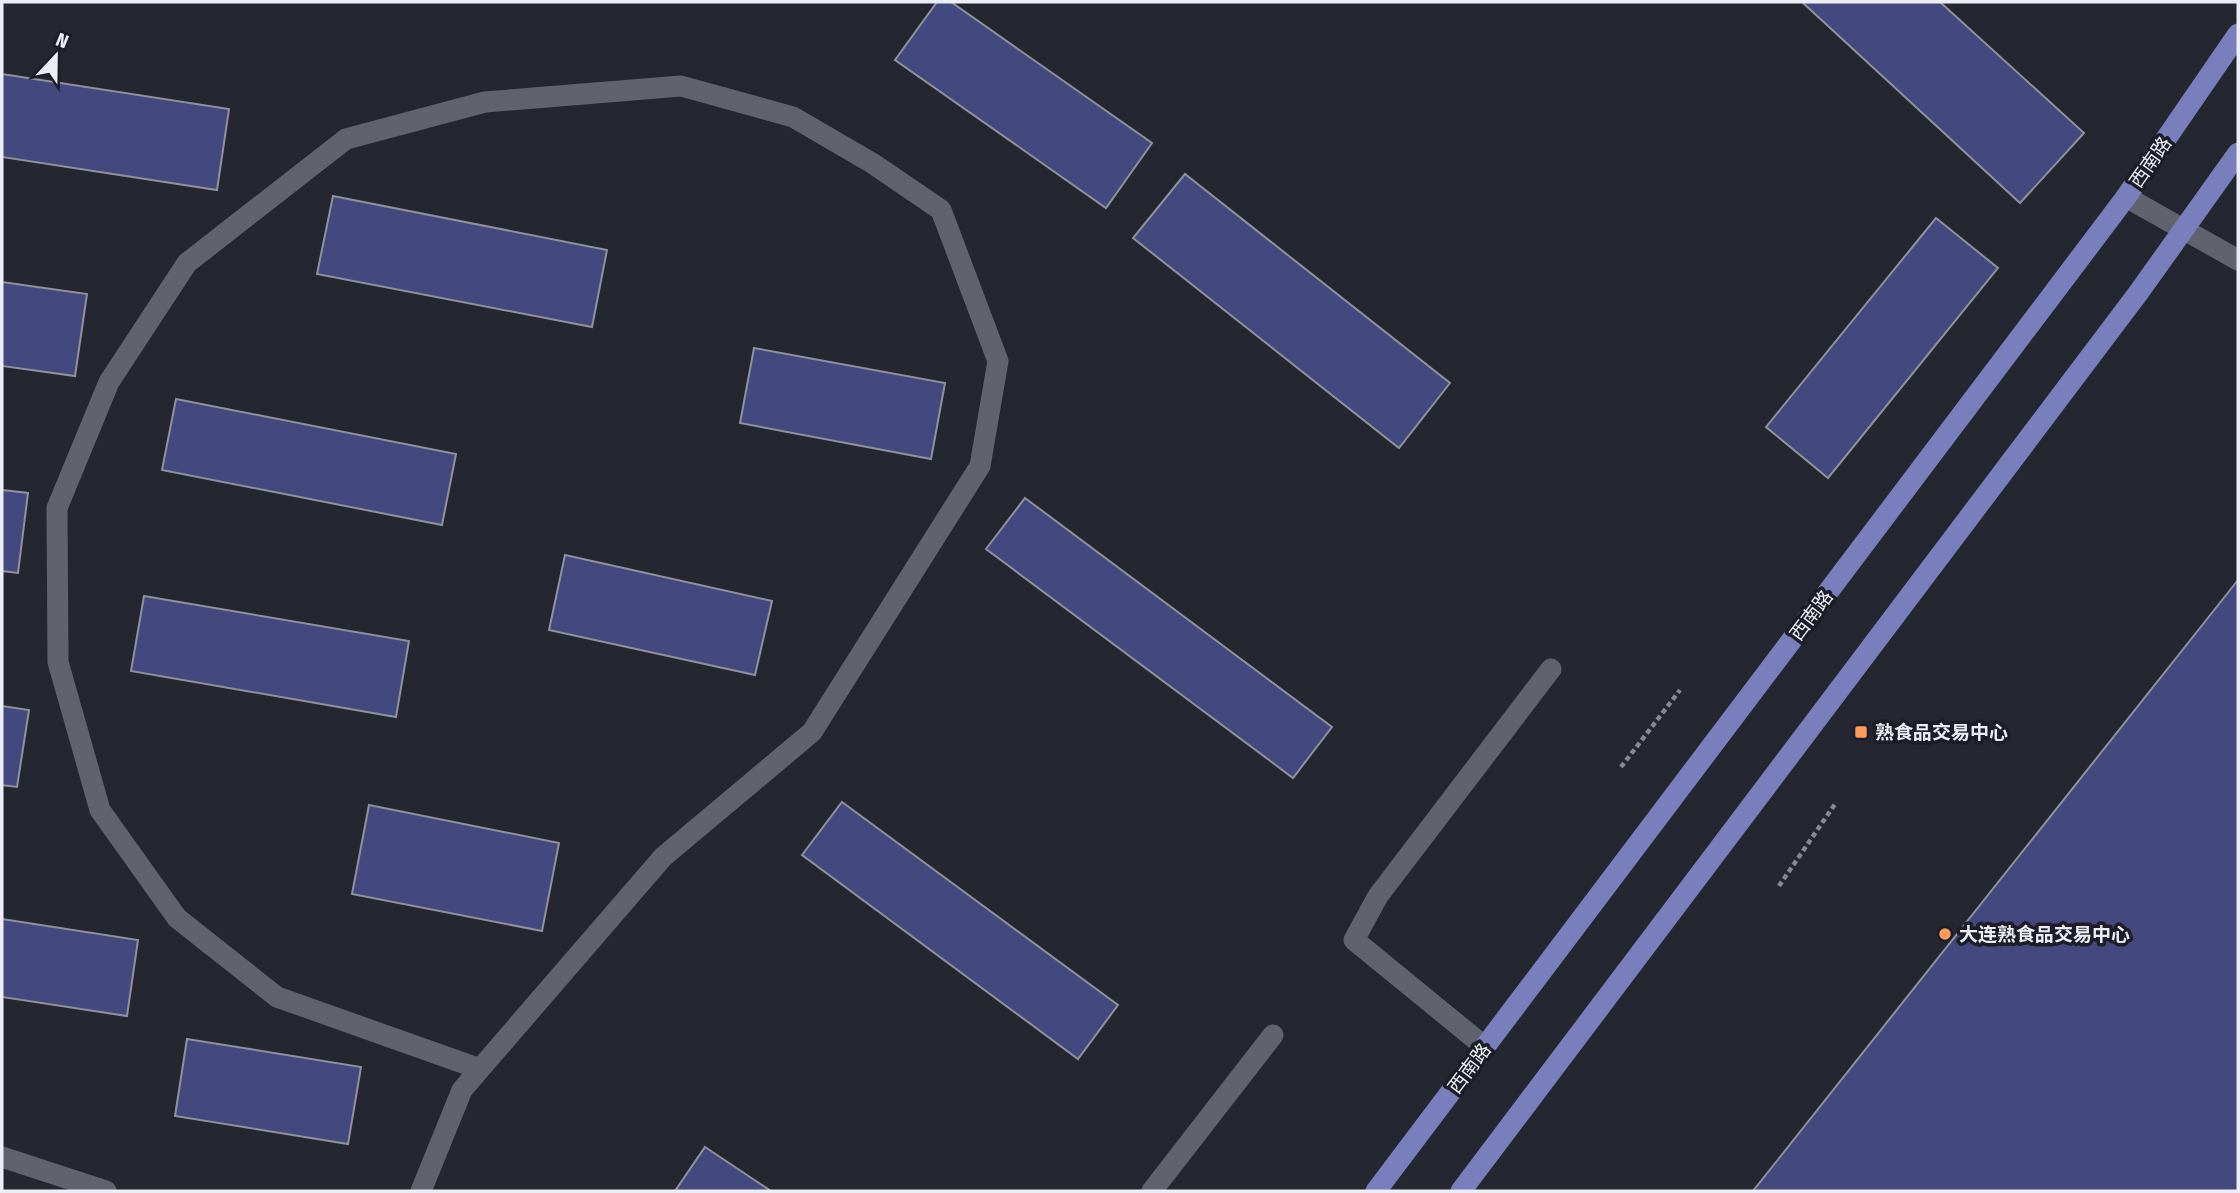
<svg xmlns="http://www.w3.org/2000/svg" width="2240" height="1193" viewBox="0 0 2240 1193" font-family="'Fira Sans Condensed','Noto Sans SC',sans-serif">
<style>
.building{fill:#43487e;stroke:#8f919c;stroke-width:2}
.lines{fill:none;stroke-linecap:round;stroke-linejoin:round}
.path{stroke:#878890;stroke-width:4.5;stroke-dasharray:5 3.5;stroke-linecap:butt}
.street{stroke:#60626d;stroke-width:21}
.primary{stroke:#797fbc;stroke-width:21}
.poi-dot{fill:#ff9b5a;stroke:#1c1d26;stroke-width:2.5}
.labels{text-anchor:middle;stroke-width:7;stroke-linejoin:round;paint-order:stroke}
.street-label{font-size:19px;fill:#edeef5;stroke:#1c1d26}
.poi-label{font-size:19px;font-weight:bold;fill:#edeef5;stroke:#1c1d26;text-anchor:start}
</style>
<rect width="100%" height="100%" fill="#252730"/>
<g class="building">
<polygon points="937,2 951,2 1152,143 1106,208 895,60"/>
<polygon points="1802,2 1940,2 2084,133 2020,203"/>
<polygon points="2,74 229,109 217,190 2,157"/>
<polygon points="1185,174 1450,383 1399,448 1133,238"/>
<polygon points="333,196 607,250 592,327 317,274"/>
<polygon points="1936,218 1998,268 1828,478 1766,427"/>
<polygon points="2,282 87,294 75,376 2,366"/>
<polygon points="754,348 945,383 931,459 740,423"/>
<polygon points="176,399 456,454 442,525 162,470"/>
<polygon points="2,490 28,493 18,573 2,571"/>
<polygon points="1025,498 1332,727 1293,778 986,549"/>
<polygon points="565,555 772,601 755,675 549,630"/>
<polygon points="2238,580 2238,1191 1753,1191"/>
<polygon points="144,596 409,641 396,717 131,671"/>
<polygon points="2,706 29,710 17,787 2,785"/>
<polygon points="842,802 1118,1005 1078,1059 802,855"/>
<polygon points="369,805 559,843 542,931 352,894"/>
<polygon points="2,919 138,940 127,1016 2,997"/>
<polygon points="187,1039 361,1067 348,1144 175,1116"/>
<polygon points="705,1147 771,1191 675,1191"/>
</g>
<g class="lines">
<g class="path">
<polyline points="1621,767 1680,690"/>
<polyline points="1779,886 1835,804"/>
</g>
<g class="street">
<polyline points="2126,197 2238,260"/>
<polyline points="1485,1047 1354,940 1378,896 1551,669"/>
<polyline points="2,1157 106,1191"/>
<polyline points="421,1191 462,1090 480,1069 663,857 812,732 980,466 998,361 941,210 872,163 793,117 681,86 485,102 346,139 187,263 109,382 57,508 58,662 100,810 177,918 277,997 480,1069"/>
<polyline points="1152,1191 1273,1035"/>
</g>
<g class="primary">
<polyline points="1376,1191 2126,197 2238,34"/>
<polyline points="1461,1191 2139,292 2238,153"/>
</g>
</g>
<g class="poi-dot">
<rect x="1854" y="725" width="14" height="14" rx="3.5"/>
<circle cx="1945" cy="934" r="7"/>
</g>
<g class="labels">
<g class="street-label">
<text transform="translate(2150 162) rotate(-55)" y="7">西南路</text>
<text transform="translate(1811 615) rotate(-53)" y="7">西南路</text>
<text transform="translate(1469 1068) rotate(-53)" y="7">西南路</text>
</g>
<g class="poi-label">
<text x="1875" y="739">熟食品交易中心</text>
<text x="1959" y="941">大连熟食品交易中心</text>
</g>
</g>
<rect width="2240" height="1193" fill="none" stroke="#edeef5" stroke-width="7"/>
<g transform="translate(56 56) rotate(22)" stroke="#1c1d26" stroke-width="5" paint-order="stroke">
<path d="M0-5L12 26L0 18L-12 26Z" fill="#edeef5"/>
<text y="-10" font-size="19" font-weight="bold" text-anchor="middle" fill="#edeef5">N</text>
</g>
</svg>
